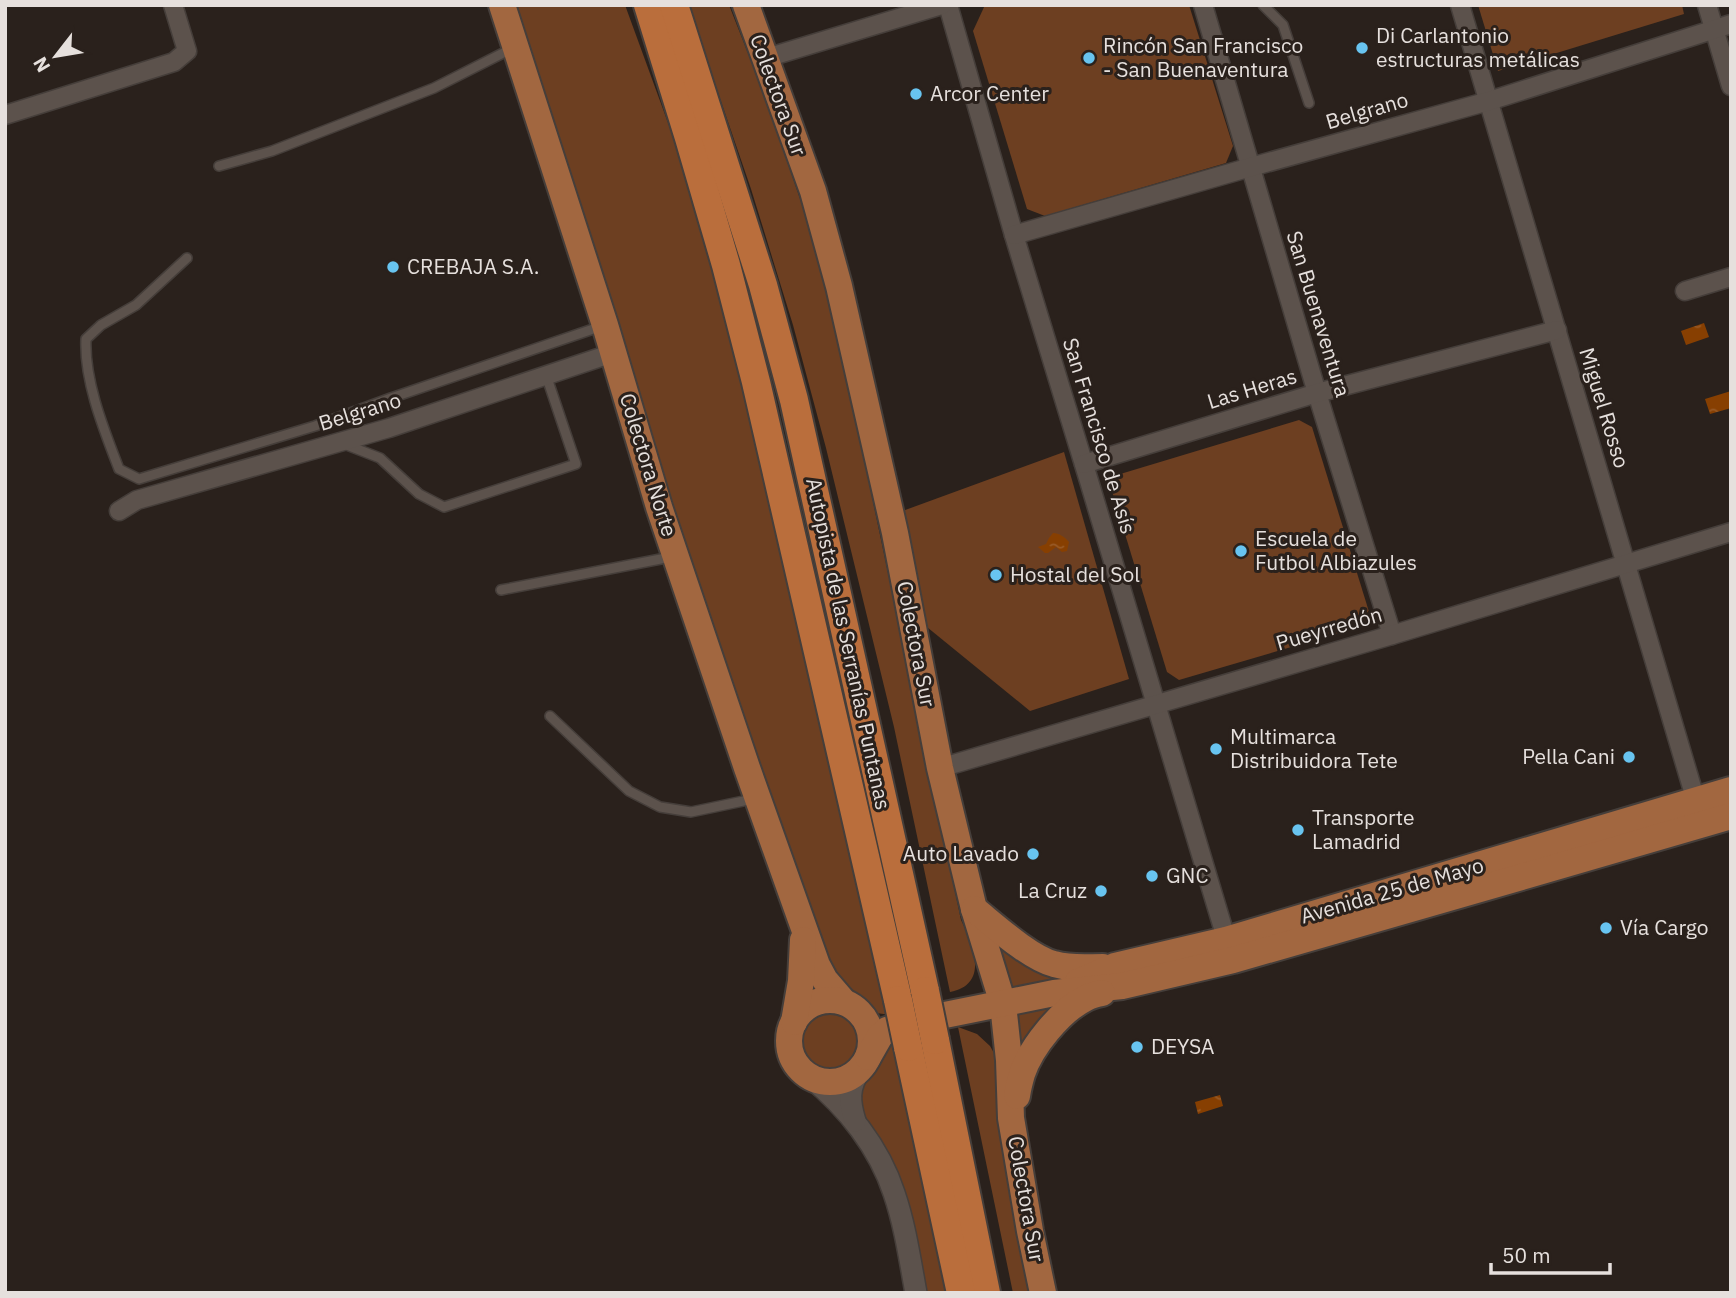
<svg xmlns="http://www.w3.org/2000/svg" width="1736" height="1298" viewBox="0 0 1736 1298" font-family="'IBM Plex Sans',sans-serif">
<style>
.green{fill:#6d3f21}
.water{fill:url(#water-ripples)}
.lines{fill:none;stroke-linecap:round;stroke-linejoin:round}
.service-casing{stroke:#453e3a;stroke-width:12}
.minor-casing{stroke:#453e3a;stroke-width:21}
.tertiary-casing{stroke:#453e3a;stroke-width:24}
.primary-casing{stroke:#453e3a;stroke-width:30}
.trunk-casing{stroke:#453e3a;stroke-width:32}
.service{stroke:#5c524c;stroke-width:9}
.minor{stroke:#5c524c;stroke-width:18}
.tertiary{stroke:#5c524c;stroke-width:21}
.primary{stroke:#a26740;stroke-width:26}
.trunk{stroke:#ba6e3c;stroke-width:28}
.trunk-bridge-casing{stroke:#453e3a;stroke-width:32;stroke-linecap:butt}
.trunk-bridge{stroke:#ba6e3c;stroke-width:28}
.poi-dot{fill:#68c4f0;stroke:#2a211c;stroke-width:2.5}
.labels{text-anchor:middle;stroke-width:6;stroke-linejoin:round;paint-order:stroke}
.poi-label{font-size:21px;fill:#e6e0dd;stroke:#2a211c;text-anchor:start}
.street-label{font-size:21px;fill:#e6e0dd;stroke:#2a211c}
</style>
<defs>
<pattern id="water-ripples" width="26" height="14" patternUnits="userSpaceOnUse" patternTransform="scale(1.75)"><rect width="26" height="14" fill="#873f01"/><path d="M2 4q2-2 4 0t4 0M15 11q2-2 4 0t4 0" fill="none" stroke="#985a26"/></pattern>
</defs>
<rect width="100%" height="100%" fill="#2a211c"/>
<g class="green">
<path d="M 516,5 L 625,5 L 671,131 L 724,298 L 892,1014 C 867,1016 852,1000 834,983 L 791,863 L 630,376 Z"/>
<path d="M 688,5 L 729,5 L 764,94 L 809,225 L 839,340 L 961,920 C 973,945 990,984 950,992 L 894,727 L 826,448 L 793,325 L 751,189 Z"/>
<polygon points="985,5 1189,5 1233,146 1226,163 1045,216 1027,209 973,31"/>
<polygon points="1478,5 1682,5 1684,14 1498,71"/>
<polygon points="1299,420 1312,427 1370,615 1366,625 1179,680 1167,672 1111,488 1117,475"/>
<polygon points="1064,452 1129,679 1030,711 922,623 897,513"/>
<polygon points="985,931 1065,980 1005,993"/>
<polygon points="1064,997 1019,1059 1012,1009"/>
<circle cx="829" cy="1041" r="33"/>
<polygon points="958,1027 977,1034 990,1046 998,1060 1003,1112 1004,1153 1017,1233 1031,1293 1013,1293"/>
<polygon points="898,1040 953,1293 921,1293 859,1112 861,1080 888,1043"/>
</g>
<g class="water">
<polygon points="1704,323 1709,337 1686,345 1681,331"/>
<polygon points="1731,391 1731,408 1710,414 1705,399"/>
<path d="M 1053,533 C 1059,533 1065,537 1069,542 L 1067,551 L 1062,552 L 1056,547 L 1048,553 L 1045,553 L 1038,547 L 1046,544 L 1049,538 Z"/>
<polygon points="1220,1095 1223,1106 1198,1114 1195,1102"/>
</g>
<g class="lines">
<g class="service-casing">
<g id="service">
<polyline points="1263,5 1283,25 1309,103"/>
<polyline points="219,166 272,151 434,88 513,48"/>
<path d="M 187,258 L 136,305 L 101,325 L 86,339 C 84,381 104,430 119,469 L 139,479 L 315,426 L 391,398 L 602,326"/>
<polyline points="344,444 380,458 419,494 444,507 576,464 546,375"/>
<polyline points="501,590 671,557"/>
<polyline points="550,716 629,791 660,807 691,812 753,799"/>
</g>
</g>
<g class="minor-casing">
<g id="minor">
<polyline points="948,5 1014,235 1089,481 1229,948"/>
<polyline points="1203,5 1317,393 1392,635"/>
<polyline points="1460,5 1699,811"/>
<polyline points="1707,5 1731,86"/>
<polyline points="766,58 942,5"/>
<polyline points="5,115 174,62 187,51 173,5"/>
<polyline points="1014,235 1251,167 1489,101 1731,24"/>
<polyline points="1685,291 1731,277"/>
<polyline points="1084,464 1317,393 1557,330"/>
<polyline points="119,511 137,500 389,428 613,353"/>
<polyline points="940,768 1392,635 1731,532"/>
</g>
</g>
<g class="tertiary-casing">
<g id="tertiary">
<path d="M 810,1077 C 847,1107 879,1147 894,1193 C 905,1225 910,1260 916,1293"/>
<path d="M 855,1121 C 849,1101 848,1088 860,1070"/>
</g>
</g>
<g class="primary-casing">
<g id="primary">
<polyline points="502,5 605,325 659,507 747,768 817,965 825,980 843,1001"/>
<polyline points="746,5 813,191 839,286 895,533 940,768 974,909 1003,1004 1009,1060 1011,1118 1030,1231 1043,1293"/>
<path d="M 974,909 C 994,925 1030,958 1054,964 C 1071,969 1087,967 1103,967"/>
<polyline points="1078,982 1115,966 1226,940 1731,790"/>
<circle cx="830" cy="1041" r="41"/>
<polyline points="794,1022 801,981 803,940"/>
<polyline points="868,1057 880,1036 887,1030 915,1021 1054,993 1122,986 1233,960 1473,891 1731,816"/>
<path d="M 1017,1096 C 1018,1089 1020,1081 1022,1074 C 1031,1047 1060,1011 1086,998 C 1090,996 1097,994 1102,993"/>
</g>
</g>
<g class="trunk-casing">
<g id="trunk">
<polyline points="648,5 689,138 726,265 756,382 898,1000"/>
<polyline points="674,5 763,285 794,400 925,991"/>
<polyline points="935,1040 986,1293"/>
<polyline points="908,1047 961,1293"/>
</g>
</g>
<use href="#service" class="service"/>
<use href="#minor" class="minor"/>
<use href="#tertiary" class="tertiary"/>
<use href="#primary" class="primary"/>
<use href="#trunk" class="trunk"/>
<g class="trunk-bridge-casing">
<g id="trunk-bridge">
<polyline points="925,991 935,1040"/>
<polyline points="898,1000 908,1047"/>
</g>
</g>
<use href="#trunk-bridge" class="trunk-bridge"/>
</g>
<g class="poi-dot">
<circle cx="1362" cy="48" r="7"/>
<circle cx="1089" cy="58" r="7"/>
<circle cx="916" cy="94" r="7"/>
<circle cx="393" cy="267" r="7"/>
<circle cx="1241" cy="551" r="7"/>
<circle cx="996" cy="575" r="7"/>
<circle cx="1216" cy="749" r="7"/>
<circle cx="1629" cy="757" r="7"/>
<circle cx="1298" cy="830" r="7"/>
<circle cx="1033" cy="854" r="7"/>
<circle cx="1152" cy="876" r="7"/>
<circle cx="1101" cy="891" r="7"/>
<circle cx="1606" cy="928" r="7"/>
<circle cx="1137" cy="1047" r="7"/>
</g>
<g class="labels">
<g class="poi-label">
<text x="1376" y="43">Di Carlantonio<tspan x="1376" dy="24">estructuras metálicas</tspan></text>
<text x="1103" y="53">Rincón San Francisco<tspan x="1103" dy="24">- San Buenaventura</tspan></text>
<text x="930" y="101">Arcor Center</text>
<text x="407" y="274">CREBAJA S.A.</text>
<text x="1255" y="546">Escuela de<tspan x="1255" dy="24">Futbol Albiazules</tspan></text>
<text x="1010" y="582">Hostal del Sol</text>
<text x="1230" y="744">Multimarca<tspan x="1230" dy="24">Distribuidora Tete</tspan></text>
<text x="1615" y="764" text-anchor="end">Pella Cani</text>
<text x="1312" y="825">Transporte<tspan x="1312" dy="24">Lamadrid</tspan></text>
<text x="1019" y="861" text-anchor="end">Auto Lavado</text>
<text x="1166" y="883">GNC</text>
<text x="1087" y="898" text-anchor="end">La Cruz</text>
<text x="1620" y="935">Vía Cargo</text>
<text x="1151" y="1054">DEYSA</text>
</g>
<g class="street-label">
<text transform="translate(778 95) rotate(70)" y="7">Colectora Sur</text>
<text transform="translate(1367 111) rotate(-16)" y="7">Belgrano</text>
<text transform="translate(1318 314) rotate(73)" y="7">San Buenaventura</text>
<text transform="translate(1252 389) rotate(-17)" y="7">Las Heras</text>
<text transform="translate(1604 408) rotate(73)" y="7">Miguel Rosso</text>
<text transform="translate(360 412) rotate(-17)" y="7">Belgrano</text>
<text transform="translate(1099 436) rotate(73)" y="7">San Francisco de Asís</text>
<text transform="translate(648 465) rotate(73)" y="7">Colectora Norte</text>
<text transform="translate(1329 629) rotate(-16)" y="7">Pueyrredón</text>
<text transform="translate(848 644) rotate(78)" y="7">Autopista de las Serranías Puntanas</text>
<text transform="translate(916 644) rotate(79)" y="7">Colectora Sur</text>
<text transform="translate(1392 891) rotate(-16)" y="7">Avenida 25 de Mayo</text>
<text transform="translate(1026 1199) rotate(80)" y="7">Colectora Sur</text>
</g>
</g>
<rect width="1736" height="1298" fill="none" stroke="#e6e0dd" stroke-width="14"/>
<g transform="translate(56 56) rotate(239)" stroke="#2a211c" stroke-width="5" paint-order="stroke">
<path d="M0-5L12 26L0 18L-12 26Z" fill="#e6e0dd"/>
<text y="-10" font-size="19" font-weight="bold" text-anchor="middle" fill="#e6e0dd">N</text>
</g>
<path d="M1491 1263v10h119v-10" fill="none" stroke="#e6e0dd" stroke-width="3.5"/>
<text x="1502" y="1263" font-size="21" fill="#e6e0dd" stroke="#2a211c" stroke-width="5" paint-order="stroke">50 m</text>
</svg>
